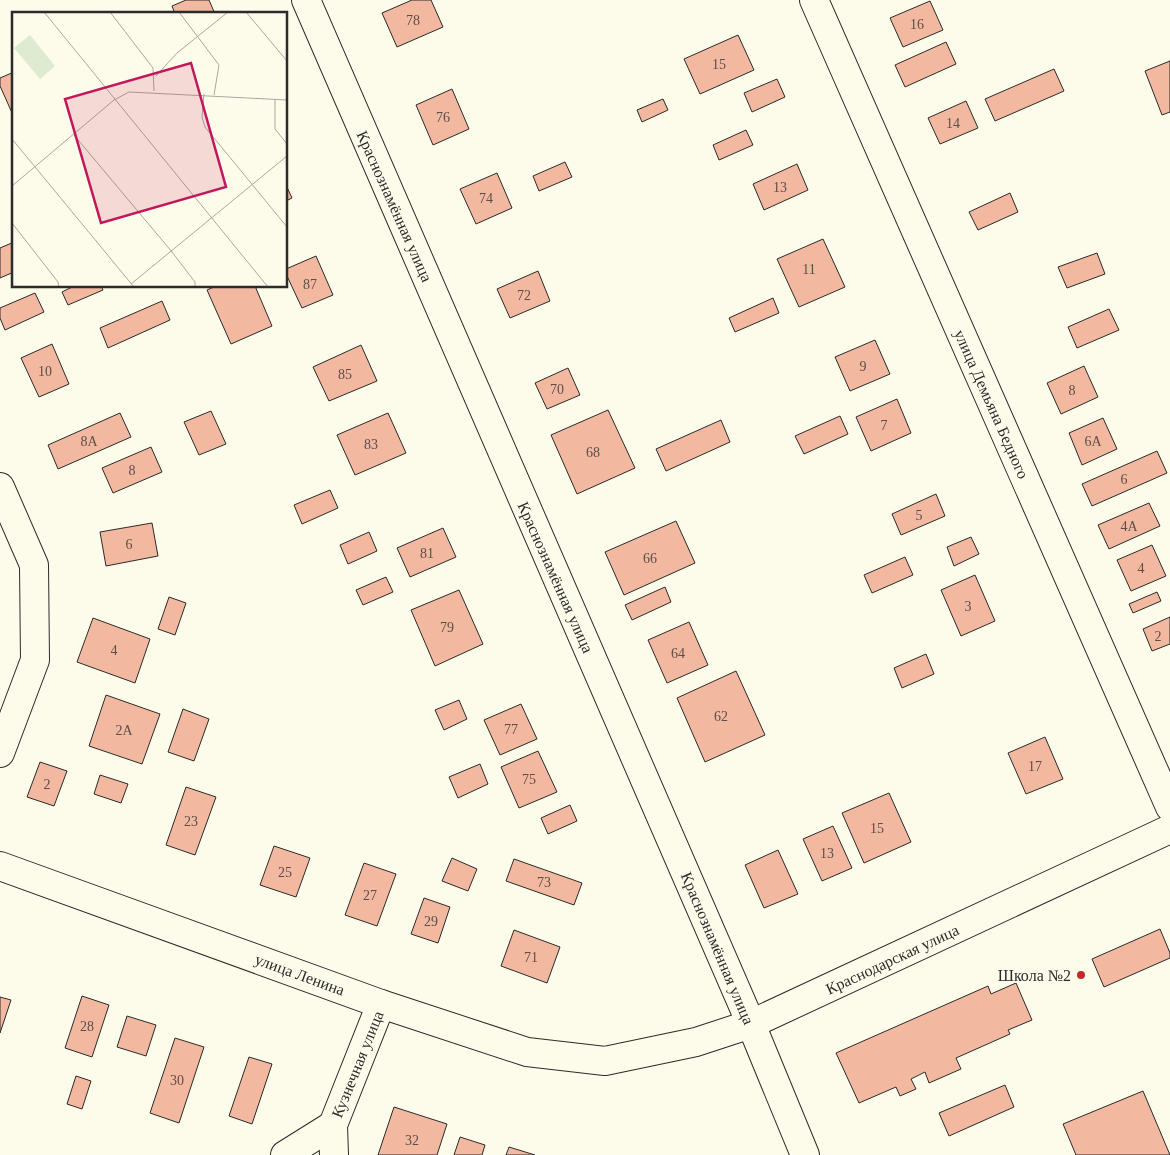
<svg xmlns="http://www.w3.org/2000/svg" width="1170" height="1155" viewBox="0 0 1170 1155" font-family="'Times New Roman',serif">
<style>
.building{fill:#f2b8a0;stroke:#2b2b2b}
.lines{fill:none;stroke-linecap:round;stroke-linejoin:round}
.minor-casing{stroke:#2b2b2b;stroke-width:30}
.tertiary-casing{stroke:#2b2b2b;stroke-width:30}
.minor{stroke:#fdfbea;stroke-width:28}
.tertiary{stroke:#fdfbea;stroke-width:28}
.poi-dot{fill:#c62828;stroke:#fdfbea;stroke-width:2}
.labels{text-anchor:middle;stroke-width:4;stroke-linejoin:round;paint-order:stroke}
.number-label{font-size:14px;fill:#5d4e48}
.street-label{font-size:16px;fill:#2b2b2b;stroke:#fdfbea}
.poi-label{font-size:16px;fill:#2b2b2b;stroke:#fdfbea;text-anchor:end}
.inset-road{fill:none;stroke:#a9a89e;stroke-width:1}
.view{fill:#c2185b;fill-opacity:0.15;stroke:#c2185b;stroke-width:2.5}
.inset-edge{fill:none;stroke:#2b2b2b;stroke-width:2.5}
</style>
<rect width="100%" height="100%" fill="#fdfbea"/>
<g class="building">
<polygon points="186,0 209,0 215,14 175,14 172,6"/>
<polygon points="412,0 431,0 443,27 397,47 382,13"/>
<polygon points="930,1 943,30 903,47 890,18"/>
<polygon points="738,35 754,70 700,94 684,59"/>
<polygon points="946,42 956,64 905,87 895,65"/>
<polygon points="1170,61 1170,112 1162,115 1145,71"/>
<polygon points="1054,69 1064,91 995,121 985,99"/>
<polygon points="14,72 14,115 13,115 0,86 0,78"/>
<polygon points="777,79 785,97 752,112 744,93"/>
<polygon points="452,89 469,129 433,145 416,105"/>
<polygon points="663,99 668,110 642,122 637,110"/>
<polygon points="966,101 978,128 940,144 928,118"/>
<polygon points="746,130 753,145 719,160 713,145"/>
<polygon points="565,162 572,177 539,191 533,176"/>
<polygon points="797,164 808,190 764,210 753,184"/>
<polygon points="497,173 512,208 476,224 460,189"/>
<polygon points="286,185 292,198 286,201"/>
<polygon points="1010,193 1018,212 978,230 969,212"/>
<polygon points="823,239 845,287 799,307 777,259"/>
<polygon points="14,242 14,272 0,278 0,248"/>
<polygon points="1097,253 1105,274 1067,288 1058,267"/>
<polygon points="316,256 333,295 302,308 286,274 286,269"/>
<polygon points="538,271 550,301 510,318 497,289"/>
<polygon points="74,286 101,286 103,290 68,305 62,292"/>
<polygon points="216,286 255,286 272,326 231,344 207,290"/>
<polygon points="35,293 44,312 5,330 0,318 0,308"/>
<polygon points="773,298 779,313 735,332 729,318"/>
<polygon points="162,301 170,320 108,348 100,328"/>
<polygon points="1109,309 1119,330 1077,348 1068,327"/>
<polygon points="875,340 890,374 850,391 835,357"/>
<polygon points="52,344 69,384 39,397 21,358"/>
<polygon points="361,345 377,381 329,401 313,367"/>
<polygon points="1084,366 1098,397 1061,414 1047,383"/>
<polygon points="568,368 580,395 547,409 535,383"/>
<polygon points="897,399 911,433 871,451 856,417"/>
<polygon points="608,410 635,468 577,494 551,435"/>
<polygon points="211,411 226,444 199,455 184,422"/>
<polygon points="120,413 131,437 58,469 48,445"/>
<polygon points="388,413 406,453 355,475 337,435"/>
<polygon points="840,416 848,434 804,454 795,436"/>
<polygon points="1103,418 1117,449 1082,465 1069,433"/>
<polygon points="721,420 730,442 666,471 656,449"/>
<polygon points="151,447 162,472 113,493 102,468"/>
<polygon points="1157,451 1167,473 1092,506 1082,484"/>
<polygon points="330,490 338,508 302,524 294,505"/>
<polygon points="936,494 945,516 901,535 892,514"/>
<polygon points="1149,503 1160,526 1109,549 1098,525"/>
<polygon points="676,521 695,563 624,595 605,552"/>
<polygon points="152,523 158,556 106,566 100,532"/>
<polygon points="443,528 456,557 410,577 397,548"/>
<polygon points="369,532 377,551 348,564 340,545"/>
<polygon points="971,537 979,554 954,566 947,547"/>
<polygon points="1152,545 1166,576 1131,591 1117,560"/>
<polygon points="905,557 913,575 872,593 864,575"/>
<polygon points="975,575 995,621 961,636 941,590"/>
<polygon points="386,577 393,592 363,605 356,590"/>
<polygon points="665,587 671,602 632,620 625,605"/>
<polygon points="459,590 483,644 435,666 411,610"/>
<polygon points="1157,592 1161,601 1133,613 1129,604"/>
<polygon points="169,597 186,603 175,635 158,629"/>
<polygon points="1170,617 1170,644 1152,651 1143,629"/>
<polygon points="93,618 150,639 135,683 77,662"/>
<polygon points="689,622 708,665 667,683 648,640"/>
<polygon points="926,654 934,674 902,688 894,668"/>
<polygon points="736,671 765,735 705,762 677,698"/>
<polygon points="106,695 160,714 142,764 89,746"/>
<polygon points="459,700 467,719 444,730 435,710"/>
<polygon points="521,704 537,739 500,755 484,720"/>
<polygon points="183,709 209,719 194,761 168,752"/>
<polygon points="1045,737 1063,779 1026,794 1008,753"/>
<polygon points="538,751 557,792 519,808 501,767"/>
<polygon points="40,762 67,771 54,806 27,797"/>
<polygon points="480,764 488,784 458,798 449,777"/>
<polygon points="100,775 128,784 121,803 94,794"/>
<polygon points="186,787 216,797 195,855 166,845"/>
<polygon points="889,793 911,842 864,863 842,813"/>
<polygon points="570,805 577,821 548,834 541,818"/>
<polygon points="833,826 852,868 822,881 803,839"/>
<polygon points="274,846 310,858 296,897 260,885"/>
<polygon points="778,850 798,894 764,908 745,865"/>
<polygon points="452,858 477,869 468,891 442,881"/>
<polygon points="514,859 582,883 574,905 506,881"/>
<polygon points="364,863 396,874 377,926 345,915"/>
<polygon points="424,898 450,907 438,943 411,934"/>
<polygon points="1160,929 1170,953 1170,958 1104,987 1092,959"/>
<polygon points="514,930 560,947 547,983 501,966"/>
<polygon points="1016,983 1032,1020 1008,1030 1010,1034 956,1058 961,1069 929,1083 925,1072 911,1079 916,1089 900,1096 896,1087 859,1103 836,1053 988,986 991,994"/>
<polygon points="82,996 109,1005 92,1057 65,1048"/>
<polygon points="0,997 11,1000 0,1033"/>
<polygon points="127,1016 156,1025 146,1056 117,1047"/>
<polygon points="175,1038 204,1047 179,1123 150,1113"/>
<polygon points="249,1057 272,1064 252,1124 229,1116"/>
<polygon points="76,1076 91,1081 82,1109 67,1104"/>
<polygon points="1005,1085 1014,1107 949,1136 939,1113"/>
<polygon points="1143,1091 1170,1155 1076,1155 1063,1124"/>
<polygon points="394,1107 447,1124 437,1155 378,1155"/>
<polygon points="460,1137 485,1145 482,1155 454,1155"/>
<polygon points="509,1147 535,1155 506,1155"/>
</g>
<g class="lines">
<g class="minor-casing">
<g id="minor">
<polyline points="306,0 751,1024 805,1155"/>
<polyline points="814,0 1170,807"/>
<polyline points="0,487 34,565 35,660 0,753"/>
<polyline points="285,1155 333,1125"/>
<polyline points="334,1155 333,1125 381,1004"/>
</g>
</g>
<g class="tertiary-casing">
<polyline id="tertiary" points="0,866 381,1004 527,1052 605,1061 696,1042 751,1024 1170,829"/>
</g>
<use href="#minor" class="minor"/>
<use href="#tertiary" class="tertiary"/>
</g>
<circle class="poi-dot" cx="1081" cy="975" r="5"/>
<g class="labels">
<g class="number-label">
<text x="413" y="25">78</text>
<text x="917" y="29">16</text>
<text x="719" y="69">15</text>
<text x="443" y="122">76</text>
<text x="953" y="128">14</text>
<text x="780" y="192">13</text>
<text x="486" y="203">74</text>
<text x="809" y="274">11</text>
<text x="310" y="289">87</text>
<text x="524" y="300">72</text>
<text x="863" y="371">9</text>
<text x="45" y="376">10</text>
<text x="345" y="379">85</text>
<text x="557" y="394">70</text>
<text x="1072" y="395">8</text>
<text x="884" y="430">7</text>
<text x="89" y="446">8А</text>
<text x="1093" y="446">6А</text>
<text x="371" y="449">83</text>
<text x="593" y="457">68</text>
<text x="132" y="475">8</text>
<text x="1124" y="484">6</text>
<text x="919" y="520">5</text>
<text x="1129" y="531">4А</text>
<text x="129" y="549">6</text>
<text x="427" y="558">81</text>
<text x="650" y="563">66</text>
<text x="1141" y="573">4</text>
<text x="968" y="611">3</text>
<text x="447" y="632">79</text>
<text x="1158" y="641">2</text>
<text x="114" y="655">4</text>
<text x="678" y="658">64</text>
<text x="721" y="721">62</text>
<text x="511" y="734">77</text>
<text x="124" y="735">2А</text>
<text x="1035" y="771">17</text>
<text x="529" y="784">75</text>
<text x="47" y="789">2</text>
<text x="191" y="826">23</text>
<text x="877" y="833">15</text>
<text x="827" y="858">13</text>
<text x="285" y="877">25</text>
<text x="544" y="887">73</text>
<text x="370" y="900">27</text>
<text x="431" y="926">29</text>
<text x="531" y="962">71</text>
<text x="87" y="1031">28</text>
<text x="177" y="1085">30</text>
<text x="412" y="1145">32</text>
</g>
<g class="street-label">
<text transform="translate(395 206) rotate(66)" y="6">Краснознамённая улица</text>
<text transform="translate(992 404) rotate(66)" y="6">улица Демьяна Бедного</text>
<text transform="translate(556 577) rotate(66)" y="6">Краснознамённая улица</text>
<text transform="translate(718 948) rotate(67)" y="6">Краснознамённая улица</text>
<text transform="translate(892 959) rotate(-25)" y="6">Краснодарская улица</text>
<text transform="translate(300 974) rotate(20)" y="6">улица Ленина</text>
<text transform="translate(357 1064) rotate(-68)" y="6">Кузнечная улица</text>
</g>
<g class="poi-label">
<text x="1071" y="981">Школа №2</text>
</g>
</g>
<g transform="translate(12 12)">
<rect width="275" height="275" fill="#fdfbea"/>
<path d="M 18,23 L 43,54 L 28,67 L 2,36 Z" fill="#deebd1"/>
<path class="inset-road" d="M 32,0 L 256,275M 98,0 L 141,56 L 142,79M 167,0 L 207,53 L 202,83M 234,0 L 275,49M 144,64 L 165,41 L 216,0M 192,82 L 190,105 L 193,115 L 275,215M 263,87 L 263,117 L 275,132M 62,123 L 160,240 L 183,270 L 183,275M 0,127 L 122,275M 0,174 L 102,88 L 117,80 L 275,88M 0,211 L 46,270 L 47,275M 119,272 L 275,144"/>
<path class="view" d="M 179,51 L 214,175 L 89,211 L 53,87 Z"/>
<rect width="275" height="275" class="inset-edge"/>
</g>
</svg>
